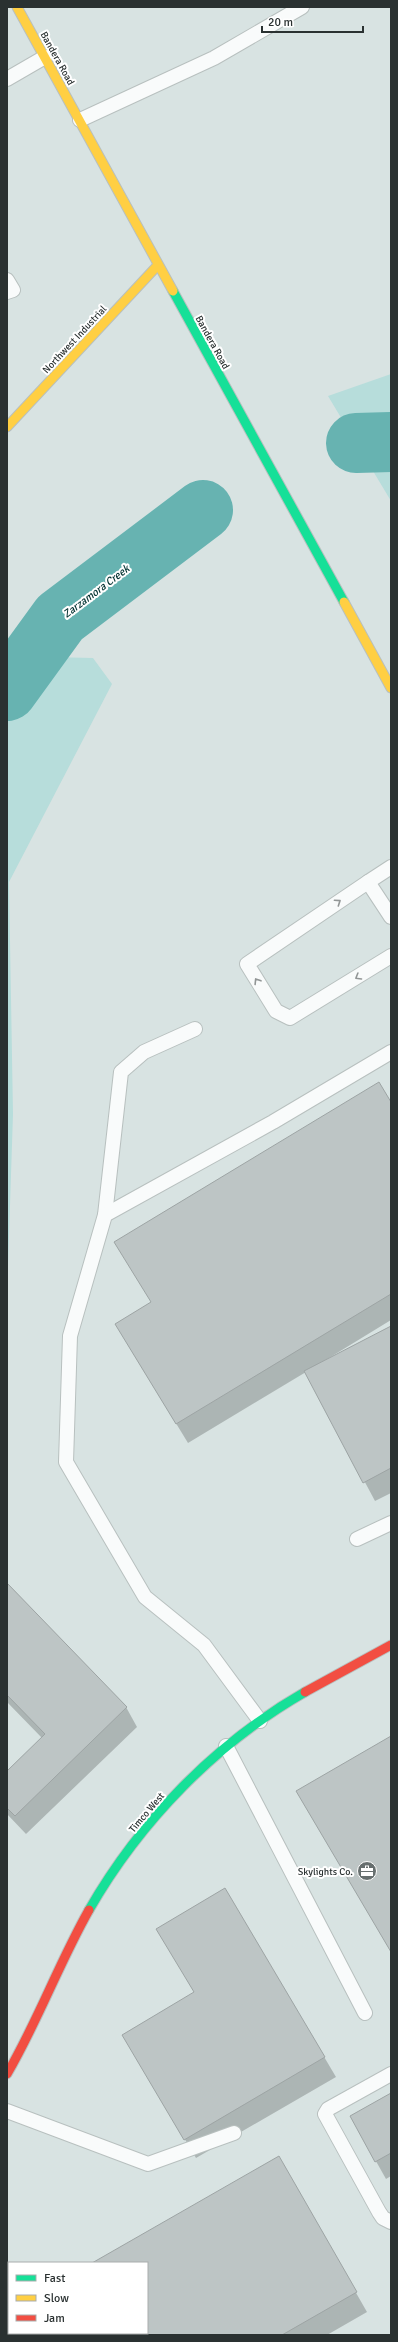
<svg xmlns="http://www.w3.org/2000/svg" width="398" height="2342" viewBox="0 0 398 2342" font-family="Signika,sans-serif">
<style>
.green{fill:#b7dddb}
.shadow{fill:#0003}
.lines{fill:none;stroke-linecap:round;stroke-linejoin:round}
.river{stroke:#67b3b1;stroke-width:60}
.building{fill:#bdc5c5;stroke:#9da4a4}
.lane-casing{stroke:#b8c0bf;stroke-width:16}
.fast-casing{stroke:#b8c0bf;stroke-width:11}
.slow-casing{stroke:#b8c0bf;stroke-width:11}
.jam-casing{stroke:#b8c0bf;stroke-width:11}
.lane{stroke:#f9fbfb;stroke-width:14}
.fast{stroke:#16e098;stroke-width:9}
.slow{stroke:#ffcf43;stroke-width:9}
.jam{stroke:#f24e42;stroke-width:9}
.oneway{stroke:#929696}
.labels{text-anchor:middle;stroke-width:4;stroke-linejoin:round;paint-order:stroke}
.street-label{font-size:10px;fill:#2a3131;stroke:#fff}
.poi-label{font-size:10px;fill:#2a3131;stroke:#fff;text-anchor:end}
.water-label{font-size:11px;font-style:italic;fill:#003130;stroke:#fff}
</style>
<rect width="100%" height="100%" fill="#d8e3e2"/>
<g class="green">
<polygon points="391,374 391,501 328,396"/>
<polygon points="7,656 93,658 112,684 9,882 13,1114 7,1297"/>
</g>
<g class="shadow">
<polygon points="391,1104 391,1320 324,1361 324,1362 391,1327 391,1493 375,1501 306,1372 188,1443 127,1343 152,1303"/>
<polygon points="7,1584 126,1707 137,1727 26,1834 7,1814 7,1772 42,1738 7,1702"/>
<polygon points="225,1889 336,2077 196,2158 135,2055 195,1993"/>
<polygon points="391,2094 391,2176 386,2179 351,2117"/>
<polygon points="279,2158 367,2312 327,2335 97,2335 95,2333 147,2333 147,2263 94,2263"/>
</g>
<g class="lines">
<g class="river">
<polyline points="356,443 391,442"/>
<polyline points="7,691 60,618 203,510"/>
</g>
</g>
<g class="building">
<polygon points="379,1082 391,1102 391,1294 176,1424 115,1324 151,1302 114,1242"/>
<polygon points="391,1326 391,1468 363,1483 304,1371"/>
<polygon points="7,1583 127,1707 15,1816 7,1808 7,1771 45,1734 7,1695"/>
<polygon points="391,1736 391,1952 296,1791"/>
<polygon points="225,1888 325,2057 184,2140 122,2035 194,1992 156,1929"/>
<polygon points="391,2093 391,2153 375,2162 350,2116"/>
<polygon points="279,2156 357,2292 282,2335 95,2335 94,2333 147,2333 147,2263 92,2263"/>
</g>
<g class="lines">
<g class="lane-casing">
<g id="lane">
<polyline points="7,79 45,57"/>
<polyline points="80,120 214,58 302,7"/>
<polyline points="7,280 13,290 7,292"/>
<polyline points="391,867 368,882 391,917"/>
<polyline points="368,882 247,964 276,1011 290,1018 391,956"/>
<polyline points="105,1215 121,1072 144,1052 195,1029"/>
<polyline points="357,1539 391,1523"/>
<polyline points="260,1721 204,1645 145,1597 66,1462 70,1336 105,1215 273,1122 391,1052"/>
<polyline points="226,1746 365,2013"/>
<polyline points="391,2074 328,2109 325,2114 379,2212 383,2218 391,2222"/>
<polyline points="7,2111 148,2164 234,2133"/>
</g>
</g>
<g class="fast-casing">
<g id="fast">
<polyline points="173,291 344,602"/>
<path d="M 89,1910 C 140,1821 216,1743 305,1692"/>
</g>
</g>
<g class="slow-casing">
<g id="slow">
<polyline points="17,7 173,291"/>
<polyline points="7,427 158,265"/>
<polyline points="344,602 391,688"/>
</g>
</g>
<g class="jam-casing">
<g id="jam">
<polyline points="305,1692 391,1645"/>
<path d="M 7,2074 C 38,2021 59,1963 89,1910"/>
</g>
</g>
<use href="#lane" class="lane"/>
<use href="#fast" class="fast"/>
<use href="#slow" class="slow"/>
<use href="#jam" class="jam"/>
</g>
<defs><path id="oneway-chevron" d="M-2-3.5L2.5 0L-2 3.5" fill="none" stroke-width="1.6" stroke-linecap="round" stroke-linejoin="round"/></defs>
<g class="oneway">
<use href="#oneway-chevron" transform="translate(338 902) rotate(-34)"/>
<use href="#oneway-chevron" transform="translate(358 977) rotate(149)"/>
<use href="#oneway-chevron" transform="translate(257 981) rotate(-122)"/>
</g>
<defs>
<g id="office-disc" transform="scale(1)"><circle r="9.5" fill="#676f6f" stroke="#fff"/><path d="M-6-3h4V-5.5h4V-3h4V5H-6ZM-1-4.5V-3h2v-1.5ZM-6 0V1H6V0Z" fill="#fff"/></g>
</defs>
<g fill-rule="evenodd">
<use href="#office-disc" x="367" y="1871"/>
</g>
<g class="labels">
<g class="street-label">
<text transform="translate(58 58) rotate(61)" y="4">Bandera Road</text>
<text transform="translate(74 339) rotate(-47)" y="4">Northwest Industrial</text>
<text transform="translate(213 342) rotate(61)" y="4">Bandera Road</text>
<text transform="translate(146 1812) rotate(-50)" y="4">Timco West</text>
</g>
<g class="poi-label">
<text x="353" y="1875">Skylights Co.</text>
</g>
<g class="water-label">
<text transform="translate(96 591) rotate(-37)" y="4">Zarzamora Creek</text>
</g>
</g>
<rect width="398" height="2342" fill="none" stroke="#2a3131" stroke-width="16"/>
<rect x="8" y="2262" width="140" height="72" fill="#ffffff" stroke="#aaadad"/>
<rect x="16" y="2275" width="20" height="6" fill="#16e098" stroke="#aaadad"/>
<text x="44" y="2282" font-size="12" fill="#2a3131">Fast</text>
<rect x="16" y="2295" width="20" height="6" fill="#ffcf43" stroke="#aaadad"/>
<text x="44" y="2302" font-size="12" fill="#2a3131">Slow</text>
<rect x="16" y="2315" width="20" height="6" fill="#f24e42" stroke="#aaadad"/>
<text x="44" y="2322" font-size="12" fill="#2a3131">Jam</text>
<path d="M262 26v6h101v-6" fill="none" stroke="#2a3131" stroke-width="2"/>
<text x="268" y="26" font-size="12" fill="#2a3131" stroke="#ffffff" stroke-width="3" paint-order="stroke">20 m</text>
</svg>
